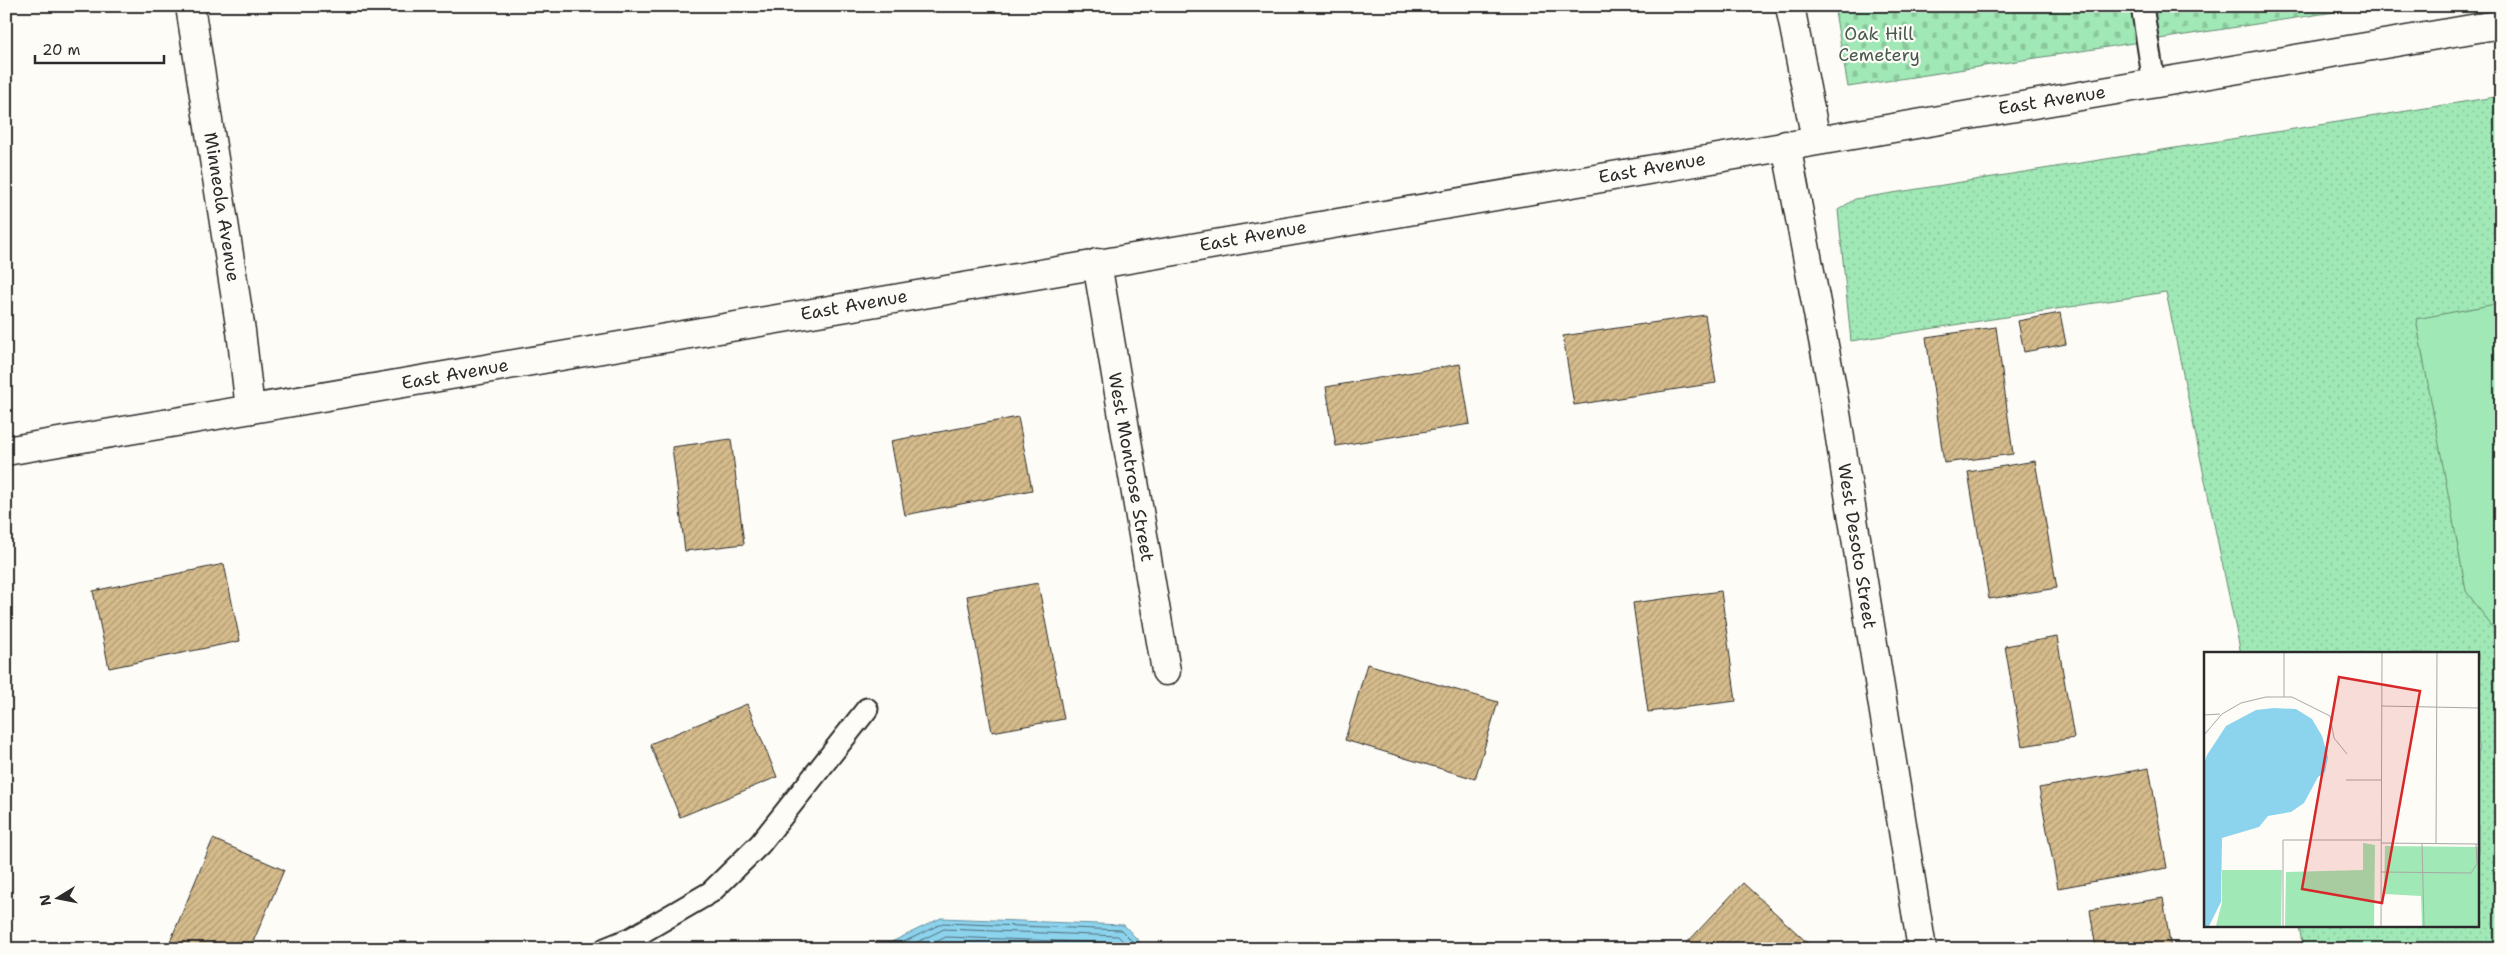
<svg xmlns="http://www.w3.org/2000/svg" width="2507" height="955" viewBox="0 0 2507 955" font-family="'Shantell Sans',sans-serif">
<style>
.cemetery{fill:url(#cemetery-stones);stroke:#668a70}
.park{fill:url(#park-dots);stroke:#668a70}
.pitch{fill:#a0e8b6;stroke:#668a70}
.water{fill:#8cd3ed;stroke:#65909f}
.lines{fill:none;stroke-linecap:round;stroke-linejoin:round}
.shore{stroke:#526e79;stroke-width:1}
.building{fill:url(#building-hatch);stroke:#2b2b2b}
.service-casing{stroke:#2b2b2b;stroke-width:25}
.minor-casing{stroke:#2b2b2b;stroke-width:31}
.tertiary-casing{stroke:#2b2b2b;stroke-width:31}
.service{stroke:#fdfcf7;stroke-width:21}
.minor{stroke:#fdfcf7;stroke-width:28}
.tertiary{stroke:#fdfcf7;stroke-width:28}
.labels{text-anchor:middle;stroke-width:4.5;stroke-linejoin:round;paint-order:stroke}
.park-label{font-size:18px;fill:#485a4e;stroke:#fdfcf7}
.street-label{font-size:18px;fill:#2b2b2b;stroke:#fdfcf7}
.inset-road{fill:none;stroke:#a9a8a5;stroke-width:1}
.view{fill:#d62828;fill-opacity:0.15;stroke:#d62828;stroke-width:2.5}
.inset-edge{fill:none;stroke:#2b2b2b;stroke-width:2.5}
</style>
<defs>
<pattern id="cemetery-stones" width="16" height="16" patternUnits="userSpaceOnUse" patternTransform="scale(1.25)"><rect width="16" height="16" fill="#a0e8b6"/><path d="M2 7V4a2 2 0 0 1 4 0v3zM10 15v-3a2 2 0 0 1 4 0v3z" fill="#8ac79d"/></pattern>
<pattern id="park-dots" width="8" height="8" patternUnits="userSpaceOnUse" patternTransform="scale(1.25)"><rect width="8" height="8" fill="#a0e8b6"/><path d="M2 2h.1M6 6h.1" fill="none" stroke="#8ac79d" stroke-width="1.8" stroke-linecap="round"/></pattern>
<pattern id="building-hatch" width="6" height="6" patternUnits="userSpaceOnUse" patternTransform="scale(1.25)"><rect width="6" height="6" fill="#d6bc8c"/><path d="M-1 1l2-2M0 6l6-6M5 7l2-2" fill="none" stroke="#ae9973"/></pattern>
</defs>
<rect width="100%" height="100%" fill="#fdfcf7"/>
<filter id="ink" filterUnits="userSpaceOnUse"><feTurbulence type="fractalNoise" baseFrequency=".02" numOctaves="2"/><feDisplacementMap in="SourceGraphic" scale="10" xChannelSelector="R" yChannelSelector="G"/><feConvolveMatrix kernelMatrix="1 2 1 2 8 2 1 2 1" color-interpolation-filters="sRGB"/></filter>
<g filter="url(#ink)">
<polygon class="cemetery" points="1834,6 2373,6 1848,87"/>
<polygon class="park" points="2501,96 2501,949 2303,949 2299,926 2478,926 2478,654 2241,654 2166,292 1851,341 1838,210 1855,199"/>
<polygon class="pitch" points="2501,303 2501,639 2466,591 2416,319"/>
<polygon class="water" points="941,918 1124,925 1146,949 877,949"/>
<g class="lines">
<g class="shore">
<polyline points="889,949 943,923 1121,930 1140,949"/>
<polyline points="903,949 944,929 1118,936 1131,949"/>
<polyline points="921,949 946,937 1114,943 1121,949"/>
</g>
</g>
<g class="building">
<polygon points="2060,313 2066,344 2024,352 2018,321"/>
<polygon points="1705,315 1716,383 1574,405 1563,336"/>
<polygon points="1996,327 2013,454 1944,463 1926,337"/>
<polygon points="1460,364 1470,424 1336,446 1326,387"/>
<polygon points="1018,417 1032,490 905,515 891,441"/>
<polygon points="731,439 744,544 685,551 672,447"/>
<polygon points="2035,461 2057,588 1989,599 1968,472"/>
<polygon points="224,564 240,641 109,668 93,591"/>
<polygon points="1038,583 1064,719 992,732 967,596"/>
<polygon points="1721,591 1736,701 1648,712 1633,603"/>
<polygon points="2057,637 2074,738 2022,746 2005,646"/>
<polygon points="1367,664 1498,702 1475,779 1345,740"/>
<polygon points="747,704 777,777 680,817 650,744"/>
<polygon points="2149,768 2167,868 2058,888 2039,788"/>
<polygon points="213,839 284,870 250,949 167,949"/>
<polygon points="1743,883 1814,949 1687,949 1684,946"/>
<polygon points="2163,898 2171,949 2096,949 2090,910"/>
</g>
<g class="lines">
<g class="service-casing">
<g id="service">
<polyline points="2142,6 2154,83"/>
<polyline points="605,949 632,938 711,892 760,844 867,709"/>
</g>
</g>
<g class="minor-casing">
<g id="minor">
<polyline points="190,6 241,331 250,409"/>
<polyline points="1790,6 1816,140"/>
<polyline points="1786,145 1831,382 1922,949"/>
<polyline points="1097,263 1166,671"/>
</g>
</g>
<g class="tertiary-casing">
<polyline id="tertiary" points="6,451 2501,24"/>
</g>
<use href="#service" class="service"/>
<use href="#minor" class="minor"/>
<use href="#tertiary" class="tertiary"/>
</g>
</g>
<g class="labels">
<g class="park-label">
<text x="1879" y="40">Oak Hill<tspan x="1879" dy="21">Cemetery</tspan></text>
</g>
<g class="street-label">
<text transform="translate(2052 100) rotate(-9)" y="6">East Avenue</text>
<text transform="translate(1652 168) rotate(-10)" y="6">East Avenue</text>
<text transform="translate(222 207) rotate(81)" y="6">Minneola Avenue</text>
<text transform="translate(1253 236) rotate(-10)" y="6">East Avenue</text>
<text transform="translate(854 305) rotate(-10)" y="6">East Avenue</text>
<text transform="translate(455 374) rotate(-10)" y="6">East Avenue</text>
<text transform="translate(1131 467) rotate(80)" y="6">West Montrose Street</text>
<text transform="translate(1857 546) rotate(81)" y="6">West Desoto Street</text>
</g>
</g>
<g transform="translate(2204 652)">
<rect width="275" height="275" fill="#fdfcf7"/>
<path d="M 18,218 L 78,218 L 77,274 L 12,274 L 18,250 Z" fill="#a0e8b6"/>
<path d="M 181,194 L 275,195 L 275,274 L 218,274 L 217,244 L 180,242 Z" fill="#a0e8b6"/>
<path d="M 159,191 L 171,193 L 170,274 L 81,274 L 82,220 L 159,218 Z" fill="#a0e8b6"/>
<path d="M 129,239 L 153,239 L 153,274 L 100,274 L 108,249 Z" fill="#a0e8b6"/>
<path d="M 70,56 L 92,57 L 108,67 L 118,84 L 124,105 L 121,120 L 114,125 L 100,151 L 87,160 L 64,164 L 55,175 L 18,186 L 17,250 L 5,274 L 0,274 L 0,113 L 3,103 L 22,74 L 52,58 Z" fill="#8cd3ed"/>
<path class="inset-road" d="M 80,45 L 80,1M 177,54 L 275,56M 0,63 L 16,62M 0,83 L 18,62 L 37,51 L 62,45 L 88,45 L 126,64 L 130,86 L 143,102M 142,128 L 177,128M 177,191 L 274,192M 218,191 L 220,274M 232,192 L 233,1M 177,220 L 267,221 L 273,212 L 272,192M 79,274 L 79,188 L 177,188M 177,274 L 178,1"/>
<path class="view" d="M 135,25 L 216,39 L 178,251 L 98,237 Z"/>
<rect width="275" height="275" class="inset-edge"/>
</g>
<rect width="2507" height="955" fill="none" stroke="#fdfcf7" stroke-width="25"/>
<rect x="12" y="12" width="2482" height="930" fill="none" stroke="#2b2b2b" stroke-width="2" filter="url(#ink)"/>
<g transform="translate(58 898) rotate(260)" stroke="#fdfcf7" stroke-width="4" paint-order="stroke">
<path d="M0-4L9 19L0 12L-9 19Z" fill="#2b2b2b"/>
<text y="-8" font-size="14" font-weight="bold" text-anchor="middle" fill="#2b2b2b">N</text>
</g>
<path d="M35 55v8h129v-8" fill="none" stroke="#2b2b2b" stroke-width="2.5"/>
<text x="42" y="55" font-size="15" fill="#2b2b2b" stroke="#fdfcf7" stroke-width="4" paint-order="stroke">20 m</text>
</svg>
